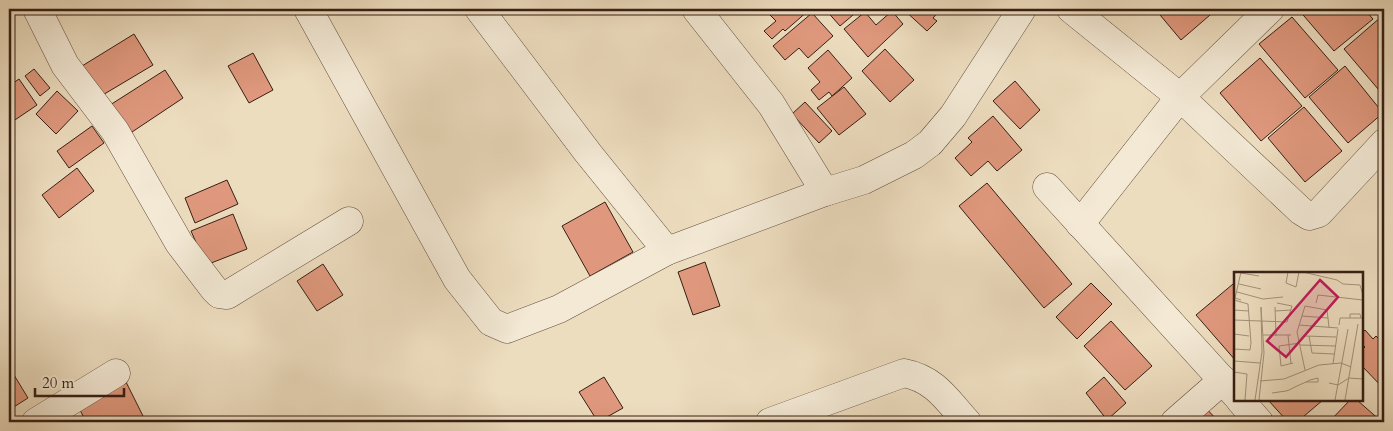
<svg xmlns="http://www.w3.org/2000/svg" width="1393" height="431" viewBox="0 0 1393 431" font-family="Cardo,serif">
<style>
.building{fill:#df987d;stroke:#361f14}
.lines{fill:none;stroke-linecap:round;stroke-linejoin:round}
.minor-casing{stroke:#644e3f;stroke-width:29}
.minor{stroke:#f3e9d5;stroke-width:28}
.inset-road{fill:none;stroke:#a4917b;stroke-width:1}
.view{fill:#c2185b;fill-opacity:0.15;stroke:#c2185b;stroke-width:2.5}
.inset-edge{fill:none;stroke:#361f14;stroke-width:2.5}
</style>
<rect width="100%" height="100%" fill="#edddbf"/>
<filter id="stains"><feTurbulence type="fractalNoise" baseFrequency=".004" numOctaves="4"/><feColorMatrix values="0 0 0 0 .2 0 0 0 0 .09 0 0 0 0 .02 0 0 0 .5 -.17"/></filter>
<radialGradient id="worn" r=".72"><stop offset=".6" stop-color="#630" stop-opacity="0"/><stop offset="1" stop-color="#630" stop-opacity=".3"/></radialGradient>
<g class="building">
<polygon points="773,9 808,9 809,10 785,31 783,29 772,39 764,31 776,21 768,13"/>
<polygon points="825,9 860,9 840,26"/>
<polygon points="903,9 941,9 933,18 937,21 927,31"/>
<polygon points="1155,9 1217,9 1181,40"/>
<polygon points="1298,9 1364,9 1373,19 1334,51"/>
<polygon points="892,11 903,24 868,57 844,29 865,12 876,25"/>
<polygon points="812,13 833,36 808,58 799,48 785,60 773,46"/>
<polygon points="1292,17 1338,70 1305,98 1259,44"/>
<polygon points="1381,17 1384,21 1384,96 1344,49"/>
<polygon points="134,34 153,65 101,96 82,66"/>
<polygon points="885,49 914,80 890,102 862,71"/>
<polygon points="828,50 852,78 832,96 829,92 819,100 811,90 820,82 808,68"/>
<polygon points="253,53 273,90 249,103 228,66"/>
<polygon points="1260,58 1302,106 1261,141 1220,93"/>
<polygon points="1345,66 1383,113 1348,143 1309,97"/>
<polygon points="34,69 50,88 40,96 25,76"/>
<polygon points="165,70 183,98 129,134 110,105"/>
<polygon points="19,79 37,105 9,124 9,86"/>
<polygon points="1015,81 1040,110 1020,129 993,101"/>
<polygon points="844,87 866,114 839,135 817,108"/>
<polygon points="57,91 78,111 56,134 36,114"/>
<polygon points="805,102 832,131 819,143 792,114"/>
<polygon points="1304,107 1342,151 1305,182 1268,138"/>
<polygon points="993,116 1022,150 997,171 988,161 971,176 955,158 972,142 968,138"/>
<polygon points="92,126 104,143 69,168 57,151"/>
<polygon points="77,168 94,191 59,218 42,195"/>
<polygon points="227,180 238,204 195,223 185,198"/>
<polygon points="987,183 1072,284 1044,308 959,206"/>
<polygon points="605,202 633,252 590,276 562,226"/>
<polygon points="233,214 247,249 206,265 191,231"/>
<polygon points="705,262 720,306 693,315 678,272"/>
<polygon points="323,264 343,295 317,311 297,281"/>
<polygon points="1091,283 1112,304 1077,339 1056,317"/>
<polygon points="1233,284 1236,287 1236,361 1196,315"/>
<polygon points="1111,321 1152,366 1125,390 1084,346"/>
<polygon points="1365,330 1373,339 1376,336 1384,344 1384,389 1362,366 1362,350 1365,347 1362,344 1362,333"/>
<polygon points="11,370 28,398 9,410 9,372"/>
<polygon points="604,377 623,408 598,422 579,392"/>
<polygon points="1104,377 1126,403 1107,420 1086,393"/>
<polygon points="124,378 146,422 86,422 76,402"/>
<polygon points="1268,400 1323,400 1297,422 1288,422"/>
<polygon points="1350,400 1357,400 1382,422 1329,422"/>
<polygon points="1202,404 1219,422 1183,422"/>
</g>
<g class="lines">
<g class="minor-casing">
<g id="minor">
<polyline points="37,9 65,65 115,131 179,243 214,289 219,294 227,295 349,221"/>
<polyline points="308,9 457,279 491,322 507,329 559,309 667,251 825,192 864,180 914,155 930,143 953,116 1022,9"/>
<polyline points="479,9 588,153 667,251"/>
<polyline points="696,9 771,104 825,192"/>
<polyline points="1071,9 1180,97 1301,211 1309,216 1319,213 1384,143"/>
<polyline points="1047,187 1236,395"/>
<polyline points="1080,224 1180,97 1270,9"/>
<polyline points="1240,400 1259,422"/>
<polyline points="36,422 116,373"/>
<path d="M 770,422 L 904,373 C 935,379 947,400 967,422"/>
<polyline points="1175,422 1223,380"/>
</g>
</g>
<use href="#minor" class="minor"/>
</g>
<g transform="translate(1234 272)">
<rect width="129" height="129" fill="#edddbf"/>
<path class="inset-road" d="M 54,0 L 52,11 L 62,15 L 65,0M 69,0 L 103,8 L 109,12 L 126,13 L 129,23M 7,1 L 25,4M 5,12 L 27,17M 3,20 L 29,27 L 49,25M 0,28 L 14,32 L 17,71 L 16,78 L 0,77M 7,28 L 1,26 L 7,0M 82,31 L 84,23 L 129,28M 41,35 L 42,64M 0,38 L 15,39M 41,39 L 57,38M 68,44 L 94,46M 116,46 L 116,42 L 126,42 L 127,46M 0,48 L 53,50 L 58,34 L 43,31M 65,53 L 104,56M 105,53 L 106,46 L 129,46M 0,62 L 15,64M 29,63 L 57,63M 54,63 L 57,92M 71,64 L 102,65M 75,64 L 78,81 L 100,82M 66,73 L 102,74M 0,89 L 26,91M 59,91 L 47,94 L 45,74 L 66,71M 99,92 L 104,57M 71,98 L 63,60 L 71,34 L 93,38 L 95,55M 0,100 L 13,102 L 11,128M 26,109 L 50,107 L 85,93 L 107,91 L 117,95M 95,111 L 104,113 L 115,106 L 129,107M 38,121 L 52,119 L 55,118 L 63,114 L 72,110 L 76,108 L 84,106 L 84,110 L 72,110M 21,128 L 28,80 L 27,35M 25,128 L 30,81 L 27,35M 101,128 L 114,57M 111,128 L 124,52"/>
<path class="view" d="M 86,8 L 104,25 L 52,85 L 33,69 Z"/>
<rect width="129" height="129" class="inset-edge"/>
</g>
<rect width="1393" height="431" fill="none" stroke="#edddbf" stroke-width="30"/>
<rect x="10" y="10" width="1373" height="411" fill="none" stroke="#361f14" stroke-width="2.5"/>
<rect x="15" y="15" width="1363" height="401" fill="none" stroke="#361f14"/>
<path d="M35 388v8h89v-8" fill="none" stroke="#361f14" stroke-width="2.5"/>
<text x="42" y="388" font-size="15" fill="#361f14" stroke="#f3e9d5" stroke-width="4" paint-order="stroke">20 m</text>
<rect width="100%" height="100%" filter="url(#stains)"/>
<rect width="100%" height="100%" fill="url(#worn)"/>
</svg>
